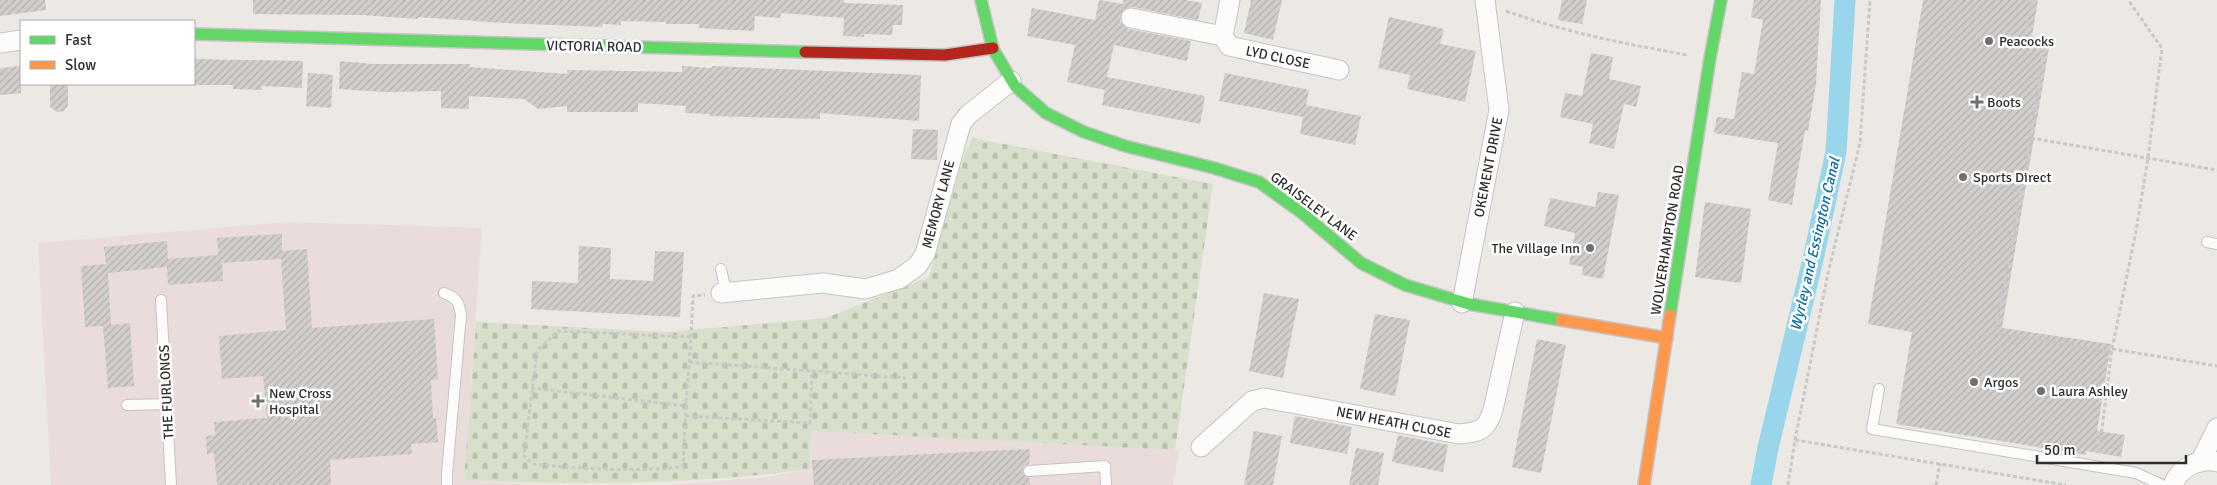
<svg xmlns="http://www.w3.org/2000/svg" width="2217" height="485" viewBox="0 0 2217 485" font-family="Signika,sans-serif">
<style>
.medical{fill:#e9dcdb}
.cemetery{fill:url(#cemetery-stones)}
.lines{fill:none;stroke-linecap:round;stroke-linejoin:round}
.canal{stroke:#99d6ec;stroke-width:21}
.building{fill:url(#building-hatch)}
.lane-casing{stroke:#c5c4c5;stroke-width:12}
.street-casing{stroke:#c5c4c5;stroke-width:21}
.fast-casing{stroke:#c5c4c5;stroke-width:14}
.slow-casing{stroke:#c5c4c5;stroke-width:14}
.jam-casing{stroke:#c5c4c5;stroke-width:14}
.path{stroke:#c9c9c8;stroke-width:3;stroke-dasharray:4 2.5;stroke-linecap:butt}
.lane{stroke:#fcfcfb;stroke-width:10}
.street{stroke:#fcfcfb;stroke-width:19}
.fast{stroke:#63d668;stroke-width:11}
.slow{stroke:#ff974d;stroke-width:11}
.jam{stroke:#b3261e;stroke-width:11}
.poi-dot{fill:#706f6e;stroke:#fff;stroke-width:2}
.labels{text-anchor:middle;stroke-width:5;stroke-linejoin:round;paint-order:stroke}
.poi-label{font-size:14px;fill:#2e2e2e;stroke:#fff;text-anchor:start}
.street-label{font-size:14px;fill:#2e2e2e;stroke:#fff}
.water-label{font-size:15px;font-style:italic;fill:#0d6fa3;stroke:#fff}
</style>
<defs>
<pattern id="cemetery-stones" width="16" height="16" patternUnits="userSpaceOnUse" patternTransform="scale(1.25)"><rect width="16" height="16" fill="#d8e0cc"/><path d="M2 7V4a2 2 0 0 1 4 0v3zM10 15v-3a2 2 0 0 1 4 0v3z" fill="#bac0b0"/></pattern>
<pattern id="building-hatch" width="6" height="6" patternUnits="userSpaceOnUse" patternTransform="scale(1.25)"><rect width="6" height="6" fill="#d1cecb"/><path d="M-1 1l2-2M0 6l6-6M5 7l2-2" fill="none" stroke="#b4b1af"/></pattern>
</defs>
<rect width="100%" height="100%" fill="#ece8e4"/>
<g class="medical">
<polygon points="289,222 482,228 464,480 543,485 51,485 38,243"/>
<polygon points="811,431 1175,450 1179,451 1173,485 670,485 766,477 810,469"/>
</g>
<path class="cemetery" d="M 972,138 L 1213,184 L 1175,450 L 811,431 L 810,469 C 695,485 580,485 464,480 L 476,322 L 667,332 L 826,318 L 929,277 L 962,161 Z"/>
<g class="lines">
<polyline class="canal" points="1761,485 1768,448 1814,255 1836,152 1845,0"/>
</g>
<g class="building">
<polygon points="0,0 45,0 46,10 0,16"/>
<polygon points="253,0 844,0 844,3 903,5 902,25 893,25 892,35 864,34 864,37 843,36 844,18 781,13 780,18 755,16 754,31 699,28 699,24 666,24 666,22 621,21 621,25 603,24 602,27 503,23 418,17 418,19 361,15 253,14"/>
<polygon points="1099,0 1123,4 1124,0 1186,0 1202,3 1198,20 1133,7 1123,10 1120,21 1128,29 1191,41 1187,61 1114,45 1107,77 1205,96 1200,124 1102,105 1105,90 1067,82 1075,45 1027,36 1032,8 1095,20"/>
<polygon points="1251,0 1282,0 1273,40 1244,33"/>
<polygon points="1562,0 1587,0 1582,24 1558,20"/>
<polygon points="1754,0 1821,0 1816,84 1808,131 1805,130 1792,205 1768,200 1778,143 1714,133 1717,117 1734,119 1742,72 1754,74 1763,20 1751,17"/>
<polygon points="1923,0 2038,0 2032,36 2050,42 2002,328 2111,344 2097,431 2125,435 2121,457 2086,451 2086,455 1896,424 1912,332 1868,324"/>
<polygon points="1389,17 1444,29 1440,44 1476,51 1465,102 1407,89 1410,75 1378,68"/>
<polygon points="1591,53 1613,57 1609,79 1641,86 1636,107 1624,104 1614,149 1589,143 1593,124 1560,117 1565,93 1582,96"/>
<polygon points="194,59 303,61 302,88 262,86 262,90 233,89 233,85 194,85"/>
<polygon points="340,61 372,64 470,64 470,67 567,74 567,70 682,72 682,66 712,68 712,66 921,75 919,121 820,113 820,119 710,116 710,114 685,113 686,106 638,103 638,112 567,112 567,106 538,109 524,99 469,96 469,109 441,108 441,91 384,92 339,89"/>
<polygon points="21,66 21,93 0,95 0,68"/>
<polygon points="308,73 333,75 331,108 306,106"/>
<polygon points="1225,73 1309,90 1306,105 1361,116 1355,145 1300,134 1303,117 1219,101"/>
<polygon points="50,84 68,84 68,105 64,111 57,112 50,107"/>
<polygon points="913,129 938,130 937,160 911,159"/>
<polygon points="1598,192 1619,195 1603,279 1582,275 1583,267 1569,264 1575,233 1544,226 1550,198 1595,207"/>
<polygon points="1705,202 1751,209 1741,283 1695,277"/>
<polygon points="282,234 282,251 307,249 312,328 434,319 438,380 431,380 433,418 436,418 438,442 411,444 412,454 330,460 331,485 217,485 214,453 207,454 206,436 215,435 214,422 267,418 263,376 222,379 219,336 286,330 281,259 222,263 223,281 168,285 167,267 108,273 111,325 130,323 134,386 108,388 103,326 85,327 81,266 106,264 104,247 167,241 168,259 218,255 217,238"/>
<polygon points="579,246 611,248 610,279 653,281 655,251 684,252 680,317 531,309 532,281 578,283"/>
<polygon points="1264,293 1299,299 1283,378 1249,371"/>
<polygon points="1375,314 1410,320 1395,396 1360,389"/>
<polygon points="1537,339 1566,345 1541,473 1512,467"/>
<polygon points="1295,416 1352,427 1347,454 1290,443"/>
<polygon points="1254,431 1282,436 1273,485 1244,485"/>
<polygon points="1398,435 1448,445 1443,472 1392,462"/>
<polygon points="1356,448 1384,453 1378,485 1349,485"/>
<polygon points="1030,449 1029,464 1025,466 1022,471 1024,475 1029,478 1030,485 814,485 812,460"/>
</g>
<g class="lines">
<g class="lane-casing">
<g id="lane">
<polyline points="2207,242 2217,244"/>
<polyline points="721,269 726,292"/>
<path d="M 444,293 C 457,298 459,302 461,315 L 447,474 L 447,485"/>
<polyline points="161,300 171,485"/>
<polyline points="1879,389 1872,429 2136,473 2162,485"/>
<polyline points="127,405 167,404"/>
<polyline points="1029,471 1105,466 1106,485"/>
</g>
</g>
<g class="street-casing">
<g id="street">
<polyline points="1230,0 1223,36 1229,46 1339,70"/>
<polyline points="1131,18 1223,36"/>
<polyline points="0,43 21,40"/>
<polyline points="721,293 823,283 865,289 899,279 918,265 925,254 961,124 968,115 1011,81"/>
<polyline points="1462,303 1499,110 1485,0"/>
<path d="M 1201,447 L 1252,401 L 1264,398 L 1459,434 C 1480,432 1486,431 1493,410 L 1515,312"/>
<polyline points="2200,462 2217,428"/>
<path d="M 2173,485 C 2179,468 2200,457 2217,462"/>
</g>
</g>
<g class="fast-casing">
<g id="fast">
<polyline points="981,0 993,49 1015,86 1046,113 1084,132 1125,146 1214,168 1259,182 1302,213 1361,263 1405,285 1469,304 1561,320"/>
<polyline points="194,34 805,52"/>
<polyline points="1670,315 1710,58 1721,0"/>
</g>
</g>
<g class="slow-casing">
<g id="slow">
<polyline points="1561,320 1667,338"/>
<polyline points="1644,485 1670,315"/>
</g>
</g>
<g class="jam-casing">
<polyline id="jam" points="805,52 945,55 993,48"/>
</g>
<g class="path">
<polyline points="2032,0 2024,40 2044,46 2031,138 1995,333 2112,352"/>
<path d="M 1506,11 C 1565,32 1625,44 1687,55"/>
<polyline points="2031,138 2217,170"/>
<polyline points="691,337 693,296 705,295"/>
<polyline points="2112,349 2217,366"/>
<polyline points="689,362 906,378"/>
<path d="M 531,388 L 686,406 L 683,467 C 632,472 583,469 532,464 L 524,456 L 537,351 L 558,331 L 691,337 L 686,406"/>
<polyline points="686,416 810,423 812,372"/>
<polyline points="1795,440 2066,485"/>
<polyline points="2099,452 2112,349 2136,231 2148,158 2162,48 2128,0"/>
<polyline points="1788,485 1795,440 1828,273 1860,143 1870,0"/>
<polyline points="1936,485 1940,464"/>
</g>
<use href="#lane" class="lane"/>
<use href="#street" class="street"/>
<use href="#fast" class="fast"/>
<use href="#slow" class="slow"/>
<use href="#jam" class="jam"/>
</g>
<g class="poi-dot">
<circle cx="1989" cy="41" r="5"/>
<path d="M1974.5 94.5h5v5h5v5h-5v5h-5v-5h-5v-5h5z"/>
<circle cx="1963" cy="177" r="5"/>
<circle cx="1590" cy="248" r="5"/>
<circle cx="1974" cy="382" r="5"/>
<circle cx="2041" cy="391" r="5"/>
<path d="M255.5 393.5h5v5h5v5h-5v5h-5v-5h-5v-5h5z"/>
</g>
<g class="labels">
<g class="poi-label">
<text x="1999" y="46">Peacocks</text>
<text x="1987" y="107">Boots</text>
<text x="1973" y="182">Sports Direct</text>
<text x="1580" y="253" text-anchor="end">The Village Inn</text>
<text x="1984" y="387">Argos</text>
<text x="2051" y="396">Laura Ashley</text>
<text x="269" y="398">New Cross<tspan x="269" dy="16">Hospital</tspan></text>
</g>
<g class="street-label">
<text transform="translate(594 46) rotate(1)" y="5">VICTORIA ROAD</text>
<text transform="translate(1278 57) rotate(12)" y="5">LYD CLOSE</text>
<text transform="translate(1488 167) rotate(-79)" y="5">OKEMENT DRIVE</text>
<text transform="translate(938 204) rotate(-75)" y="5">MEMORY LANE</text>
<text transform="translate(1314 206) rotate(37)" y="5">GRAISELEY LANE</text>
<text transform="translate(1667 240) rotate(-81)" y="5">WOLVERHAMPTON ROAD</text>
<text transform="translate(166 392) rotate(-93)" y="5">THE FURLONGS</text>
<text transform="translate(1394 422) rotate(11)" y="5">NEW HEATH CLOSE</text>
</g>
<g class="water-label">
<text transform="translate(1815 244) rotate(-77)" y="5">Wyrley and Essington Canal</text>
</g>
</g>
<rect x="20" y="20" width="175" height="65" fill="#ffffff" stroke="#ababab"/>
<rect x="30" y="36" width="25" height="8" fill="#63d668" stroke="#ababab"/>
<text x="65" y="45" font-size="15" fill="#2e2e2e">Fast</text>
<rect x="30" y="61" width="25" height="8" fill="#ff974d" stroke="#ababab"/>
<text x="65" y="70" font-size="15" fill="#2e2e2e">Slow</text>
<path d="M2037 455v8h149v-8" fill="none" stroke="#2e2e2e" stroke-width="2.5"/>
<text x="2044" y="455" font-size="15" fill="#2e2e2e" stroke="#ffffff" stroke-width="4" paint-order="stroke">50 m</text>
</svg>
